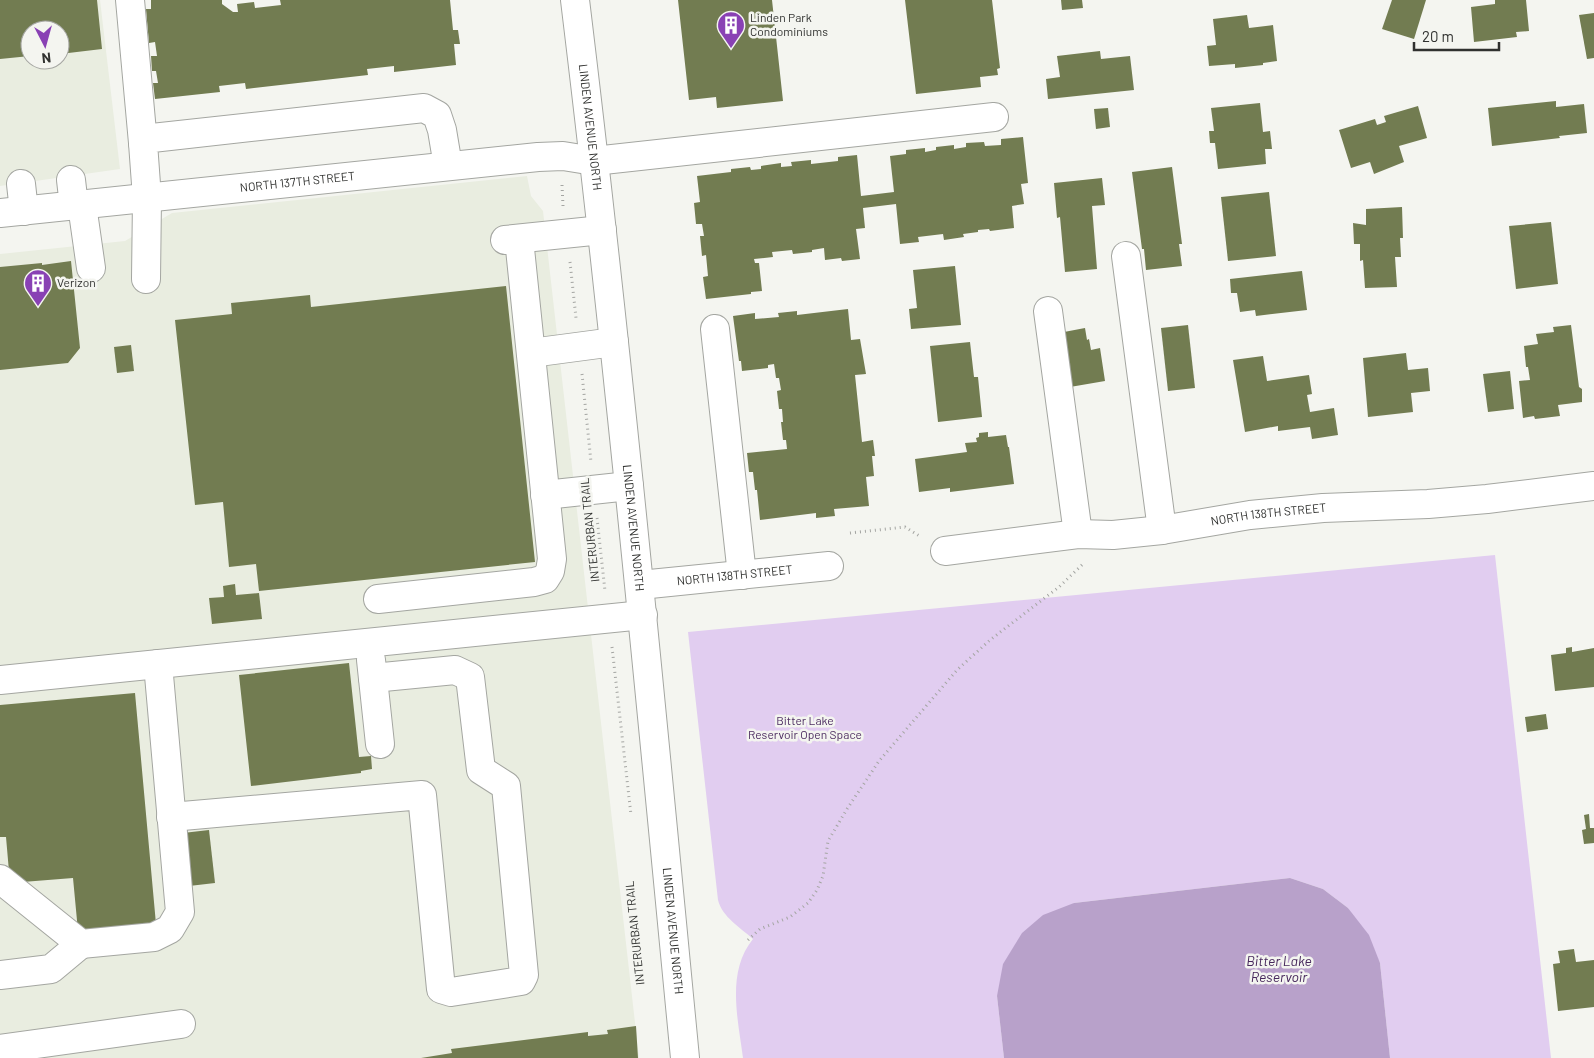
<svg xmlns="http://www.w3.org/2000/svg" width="1594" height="1058" viewBox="0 0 1594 1058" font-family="Barlow,sans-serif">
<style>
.built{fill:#e9ede0;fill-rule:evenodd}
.green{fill:#e1cdf0}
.water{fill:#b8a1ca}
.building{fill:#727c51}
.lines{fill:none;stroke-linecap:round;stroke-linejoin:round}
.minor-casing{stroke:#a4a6a1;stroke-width:30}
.path{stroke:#a4a5a2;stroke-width:3;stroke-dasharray:1 4;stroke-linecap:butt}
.minor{stroke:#fff;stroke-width:28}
.labels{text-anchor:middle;stroke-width:5;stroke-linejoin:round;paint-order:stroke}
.poi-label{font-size:12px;fill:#30312f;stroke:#f4f5f0;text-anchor:start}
.street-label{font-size:12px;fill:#30312f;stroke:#f4f5f0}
.park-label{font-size:12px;fill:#4d2d61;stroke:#f4f5f0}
.water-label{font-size:14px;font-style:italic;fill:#47285c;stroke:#f4f5f0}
</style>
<rect width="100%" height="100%" fill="#f4f5f0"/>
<g class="built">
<path d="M 0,0 L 100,0 L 120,169 L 0,186 ZM 30,30 L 60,30 L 60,60 L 30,60 Z"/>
<polygon points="527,176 531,196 543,211 639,1058 0,1058 0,254 125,241 172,213"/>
</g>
<path class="green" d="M 1495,555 L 1551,1058 L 1390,1058 L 1380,963 L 1348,908 L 1323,889 L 1290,878 L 1074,903 L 997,996 L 1004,1058 L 743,1058 C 738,1019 726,972 753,939 C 741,928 722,917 718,900 L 688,632 Z"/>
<polygon class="water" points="1290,878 1323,889 1348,908 1369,935 1380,963 1390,1058 1004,1058 997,996 1003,964 1022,933 1043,915 1074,903"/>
<g class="building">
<polygon points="0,0 97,0 102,49 60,54 60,30 30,30 30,56 0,59"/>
<polygon points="151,0 222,0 222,4 233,12 238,12 237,4 254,2 255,8 281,5 280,0 450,0 453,30 458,30 460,44 454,44 456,65 394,72 394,66 367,69 368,75 246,89 245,83 219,86 220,92 155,99 153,83 158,83 156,71 152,71 151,56 157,56 155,42 149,43 146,9 151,9"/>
<polygon points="678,0 772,0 783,101 717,108 716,97 689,100"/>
<polygon points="905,0 992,0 1000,68 997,69 998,75 980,77 981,87 916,94"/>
<polygon points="1061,0 1082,0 1083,8 1062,10"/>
<polygon points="1392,0 1426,0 1414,39 1382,29"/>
<polygon points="1495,0 1526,0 1529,31 1516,32 1517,37 1474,42 1471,7 1495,4"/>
<polygon points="1594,13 1594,58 1587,59 1579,15"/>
<polygon points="1247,15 1249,28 1273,25 1277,61 1263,63 1263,65 1235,68 1235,64 1209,66 1207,46 1216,45 1213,19"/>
<polygon points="1100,51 1101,59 1130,56 1134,90 1048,99 1046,79 1060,77 1057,56"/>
<polygon points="1556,101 1556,107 1584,104 1587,133 1559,136 1560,138 1492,146 1488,108"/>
<polygon points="1260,103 1263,132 1270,131 1272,149 1265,149 1266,164 1218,169 1215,143 1210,143 1209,131 1214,131 1211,108"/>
<polygon points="1418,106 1427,138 1399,146 1404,162 1374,174 1370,162 1351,168 1339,130 1375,119 1377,125 1386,122 1384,116"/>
<polygon points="1108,108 1110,127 1096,129 1094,109"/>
<polygon points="1023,137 1028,183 1021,184 1024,204 1012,206 1014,228 990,231 989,229 978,230 978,232 963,234 964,237 944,240 943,234 918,237 919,242 900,244 896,204 863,208 865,228 856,229 860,259 842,261 841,258 825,260 824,248 812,250 812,252 793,254 792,250 772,252 773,257 754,259 755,263 759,263 762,291 751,292 751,294 706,299 703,277 708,276 706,255 702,256 700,236 704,236 702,224 696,224 694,203 700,202 697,176 731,172 731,169 750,167 751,170 761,169 761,166 781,163 781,167 792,166 791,162 811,160 811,164 838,161 838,157 857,155 861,196 894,192 890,156 906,154 906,150 925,148 925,152 936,150 936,147 954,145 954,149 966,147 966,143 984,142 985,146 1001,145 1001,139"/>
<polygon points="1172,167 1182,244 1179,244 1182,266 1146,270 1144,249 1142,249 1132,172"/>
<polygon points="1102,178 1105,205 1092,206 1097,269 1065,272 1060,217 1057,218 1054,183"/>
<polygon points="1269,192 1276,256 1228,261 1221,197"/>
<polygon points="1402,207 1403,238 1400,238 1401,257 1395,257 1397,287 1365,288 1363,260 1360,261 1360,244 1354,244 1353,223 1366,225 1366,209"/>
<polygon points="1551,222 1558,284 1516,289 1509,226"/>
<polygon points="71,261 80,348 68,363 0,370 0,267 42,263 42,265"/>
<polygon points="955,266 961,325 911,329 909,309 917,308 913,270"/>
<polygon points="1302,271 1307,310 1256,316 1255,310 1240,312 1237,293 1231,293 1230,279"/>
<polygon points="506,286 535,562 259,591 256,564 229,567 223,502 195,505 175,320 232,314 231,303 310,295 311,307"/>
<polygon points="848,309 851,340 860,339 866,374 855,375 862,442 873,440 875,456 872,456 874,476 866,477 869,506 834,509 835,516 816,518 816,513 760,520 757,490 755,490 753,472 749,472 747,453 787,449 786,440 783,440 781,422 783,422 782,409 779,409 777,391 781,390 779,378 776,378 774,364 768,365 768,368 742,371 741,361 739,361 733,316 755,313 755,319 779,317 778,313 797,311 797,315"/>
<polygon points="1188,325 1195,388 1168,391 1161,328"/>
<polygon points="1571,325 1579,387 1582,389 1582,402 1558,405 1560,416 1535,419 1534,416 1523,418 1519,381 1530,380 1528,367 1526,367 1524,346 1538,344 1536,334 1554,332 1553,327"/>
<polygon points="1085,328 1087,340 1089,339 1091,350 1100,348 1105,381 1070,387 1064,332"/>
<polygon points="970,342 974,377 978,377 982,417 938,422 930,346"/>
<polygon points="131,345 134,371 117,373 114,347"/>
<polygon points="1406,353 1408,370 1428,368 1430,391 1411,393 1413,412 1368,417 1363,358"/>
<polygon points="1263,356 1267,381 1309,375 1312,394 1307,395 1310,412 1334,408 1338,435 1312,439 1310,427 1278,431 1278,426 1245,432 1233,360"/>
<polygon points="1510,371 1514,409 1488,412 1483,374"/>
<polygon points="988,432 988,437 1006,435 1008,447 1009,447 1014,484 950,492 950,488 919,492 915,459 967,452 965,443 977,442 976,438 979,437 979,433"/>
<polygon points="235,584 236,595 259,593 262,619 212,624 209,598 224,597 223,586"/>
<polygon points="1572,647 1572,652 1594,648 1594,687 1555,691 1551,655 1566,653 1566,648"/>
<polygon points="349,663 359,757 371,756 372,769 361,771 361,773 251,786 239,675"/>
<polygon points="135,693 156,924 78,931 73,878 10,883 6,837 0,837 0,705"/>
<polygon points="1546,714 1548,729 1527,732 1525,717"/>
<polygon points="1589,814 1590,828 1594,828 1594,843 1584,844 1582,830 1586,829 1584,815"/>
<polygon points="209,830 215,883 189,886 183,833"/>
<polygon points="1574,949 1576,962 1594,960 1594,1007 1558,1011 1553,964 1560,963 1558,951"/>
<polygon points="636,1026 638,1058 421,1058 452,1053 451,1049 588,1032 588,1036 608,1034 607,1030"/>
</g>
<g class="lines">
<g class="minor-casing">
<g id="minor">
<polyline points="130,0 143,143"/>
<path id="s1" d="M 575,0 C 618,352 651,705 685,1058"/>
<polyline points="71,180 74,206"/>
<polyline points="21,184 24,211"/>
<polyline points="82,205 91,268"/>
<path id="s2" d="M 0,213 L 538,157 L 563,156 L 594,161 L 994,117"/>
<polyline points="505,240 602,230"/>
<polyline points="1126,256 1162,530"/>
<polyline points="146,279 147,198 143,143 152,138 424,108 437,115 442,130 448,166"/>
<polyline points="1048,311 1078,534"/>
<polyline points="715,329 742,575"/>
<polyline points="531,353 614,342"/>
<polyline points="545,495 629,486"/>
<path id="s3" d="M 945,551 L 1078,534 L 1113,535 L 1162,530 L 1250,515 L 1323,508 L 1428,504 L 1487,499 L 1594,486"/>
<path id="s4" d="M 640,585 L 829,566"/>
<polyline points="378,599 534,582 545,579 550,571 552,559 519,239"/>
<polyline points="371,660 380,744"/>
<polyline points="0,680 643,615"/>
<polyline points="171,817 422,795 441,989 451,992 521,981 524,975 506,786 481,770 470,677 455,670 373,678"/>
<polyline points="0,879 81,944 154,937 170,929 180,912 158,664"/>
<polyline points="0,975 51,969 81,944"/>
<polyline points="0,1049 181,1024"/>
</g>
</g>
<g class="path">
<polyline points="562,185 563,206"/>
<polyline points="570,262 576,318"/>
<polyline points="582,374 591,462"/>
<polyline points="597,518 605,591"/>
<polyline points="850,533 905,527 921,537"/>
<polyline points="612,647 631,815"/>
<polyline points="748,940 760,929 790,917 808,903 817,890 823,876 828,841 847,809 879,761 957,670 990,640 1059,587 1084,563"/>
</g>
<use href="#minor" class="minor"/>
</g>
<defs>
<g id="building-pin" transform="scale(1.4375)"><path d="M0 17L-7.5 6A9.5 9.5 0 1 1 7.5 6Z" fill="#8941b4" stroke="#f4f5f0"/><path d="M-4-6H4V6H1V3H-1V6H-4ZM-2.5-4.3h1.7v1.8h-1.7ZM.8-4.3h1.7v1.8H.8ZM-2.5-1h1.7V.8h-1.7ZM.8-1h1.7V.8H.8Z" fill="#fff"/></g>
</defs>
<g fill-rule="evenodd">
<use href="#building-pin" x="731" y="25"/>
<use href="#building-pin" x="38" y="283"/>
</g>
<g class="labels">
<g class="poi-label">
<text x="750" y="22">Linden Park<tspan x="750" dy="14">Condominiums</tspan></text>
<text x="57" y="287">Verizon</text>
</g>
<g class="street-label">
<text dy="4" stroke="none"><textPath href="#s1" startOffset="128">LINDEN AVENUE NORTH</textPath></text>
<text dy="4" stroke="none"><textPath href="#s2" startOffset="299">NORTH 137TH STREET</textPath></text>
<text dy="4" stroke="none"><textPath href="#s3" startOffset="326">NORTH 138TH STREET</textPath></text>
<text dy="4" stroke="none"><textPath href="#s1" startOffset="531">LINDEN AVENUE NORTH</textPath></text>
<text transform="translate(590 530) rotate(-96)" y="4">INTERURBAN TRAIL</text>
<text dy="4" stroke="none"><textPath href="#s4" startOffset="95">NORTH 138TH STREET</textPath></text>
<text dy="4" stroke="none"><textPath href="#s1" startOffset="936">LINDEN AVENUE NORTH</textPath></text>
<text transform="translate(635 933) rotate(-96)" y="4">INTERURBAN TRAIL</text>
</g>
<g class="park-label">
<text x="805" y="725">Bitter Lake<tspan x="805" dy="14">Reservoir Open Space</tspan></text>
</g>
<g class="water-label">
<text x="1279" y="966">Bitter Lake<tspan x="1279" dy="16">Reservoir</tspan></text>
</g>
</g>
<g transform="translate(45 45) rotate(174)"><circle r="24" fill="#f4f5f0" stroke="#a6a7a3"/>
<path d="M0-4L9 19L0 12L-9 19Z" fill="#8941b4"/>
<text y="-8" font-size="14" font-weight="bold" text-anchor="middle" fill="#30312f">N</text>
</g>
<path d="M1414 42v8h85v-8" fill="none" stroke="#30312f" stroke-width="2.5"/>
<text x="1422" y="42" font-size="15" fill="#30312f" stroke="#f4f5f0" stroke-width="4" paint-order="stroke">20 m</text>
</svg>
